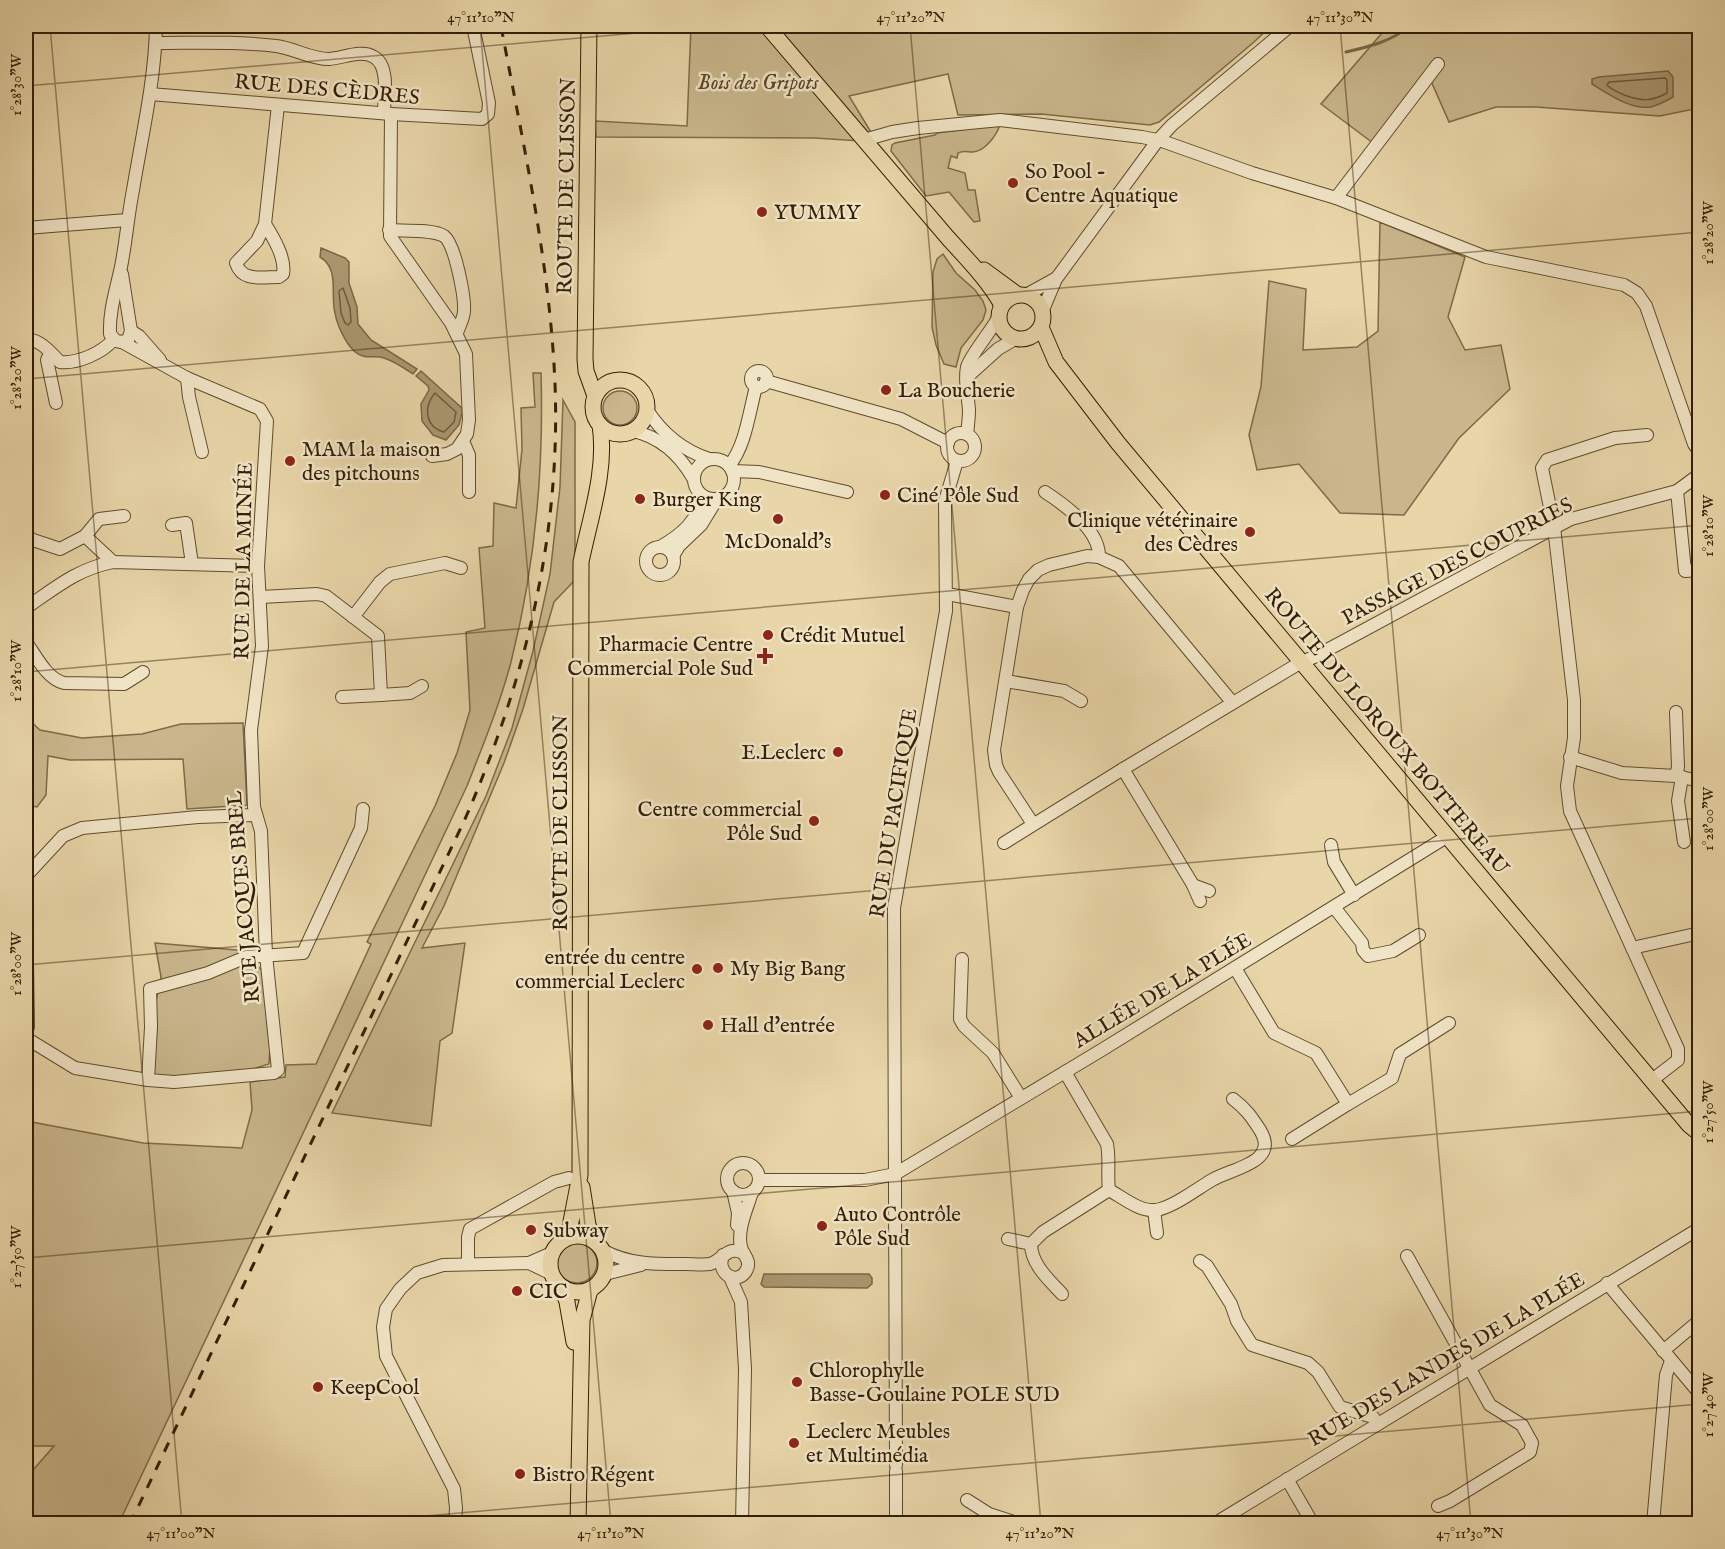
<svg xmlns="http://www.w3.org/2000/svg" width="1725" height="1549" viewBox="0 0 1725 1549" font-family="'IM FELL English',serif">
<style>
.green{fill:#c9b68c;stroke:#7e6a48;stroke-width:1.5}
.water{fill:#aa9770;stroke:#7a6745;stroke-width:1.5}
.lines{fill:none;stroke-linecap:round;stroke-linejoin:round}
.shore{stroke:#6e5a3a;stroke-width:1.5}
.stream{stroke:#7a6745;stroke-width:3}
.minor-casing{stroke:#604c2d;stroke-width:14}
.major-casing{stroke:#321e04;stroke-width:17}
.minor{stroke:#f0e4c6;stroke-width:12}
.major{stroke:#e8d5a8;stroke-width:15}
.rail{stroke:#321e04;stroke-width:3;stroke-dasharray:10 10;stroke-linecap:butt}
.ticks{fill:none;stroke:#321e04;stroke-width:1.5;stroke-opacity:0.45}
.poi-dot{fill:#8f2418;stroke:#f0e4c6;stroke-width:2}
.labels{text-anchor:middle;stroke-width:5;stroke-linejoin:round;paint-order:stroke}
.park-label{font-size:21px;font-style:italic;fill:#584426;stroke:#f0e4c6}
.street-label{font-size:21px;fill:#321e04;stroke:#f0e4c6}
.poi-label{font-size:21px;fill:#321e04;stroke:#f0e4c6;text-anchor:start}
.neatline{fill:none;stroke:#321e04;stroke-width:2}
.ticks-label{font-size:15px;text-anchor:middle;fill:#321e04}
</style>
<rect width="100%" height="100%" fill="#e8d5a8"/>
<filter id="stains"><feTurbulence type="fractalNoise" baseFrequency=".00333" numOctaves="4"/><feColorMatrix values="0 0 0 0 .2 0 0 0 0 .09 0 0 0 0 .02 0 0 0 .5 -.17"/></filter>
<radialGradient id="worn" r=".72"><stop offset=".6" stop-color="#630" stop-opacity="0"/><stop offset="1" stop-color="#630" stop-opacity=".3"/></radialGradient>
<g class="green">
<polygon points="691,26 1271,26 1254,42 1159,122 1150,125 1041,114 958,115 948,74 849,96 877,142 814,138 596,137 595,121 687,126"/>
<polygon points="1388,26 1699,26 1699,108 1660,116 1536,107 1496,107 1449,122 1431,81 1377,146 1321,104"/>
<path d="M 1000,125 C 996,136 985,151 973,152 C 967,152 964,150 958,153 L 957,158 L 951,156 L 948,168 L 965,173 L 968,190 L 975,190 L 980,221 L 974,222 L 949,192 L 926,196 L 891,151 L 892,145 L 895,143 L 935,135 L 937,133 Z"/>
<polygon points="1380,222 1465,257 1448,317 1465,350 1501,345 1510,389 1459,438 1404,515 1340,513 1299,464 1257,470 1249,435 1261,387 1269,281 1306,289 1303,350 1357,347 1378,331"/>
<polygon points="943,254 956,273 975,290 983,301 986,310 983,320 961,348 956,367 944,364 936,345 932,327 933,272 937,259"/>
<path d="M 533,373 L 541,373 C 544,471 535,567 511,662 C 500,704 483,745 467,786 L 119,1523 L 26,1523 L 26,1478 L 54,1446 L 26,1446 L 26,1121 L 143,1143 L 242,1148 L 252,1110 L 250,1082 L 285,1077 L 286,1065 L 316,1064 L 371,944 L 367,942 L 435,806 L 457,753 L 470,710 L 466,632 L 485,628 L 479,548 L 493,546 L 494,503 L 516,508 L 522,449 L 521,408 L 535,407 Z"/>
<circle cx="620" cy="408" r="17"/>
<polygon points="563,400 575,422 575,580 554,602 523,709 504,763 444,906 422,948 465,943 452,1033 440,1041 431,1126 332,1113 486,796 512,728 533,651 550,574 560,487"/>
<polygon points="26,717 40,730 82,738 142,734 181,724 243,723 247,805 187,809 183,759 70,760 48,756 46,795 37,807 26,805"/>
<polygon points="155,943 237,950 262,970 270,1047 269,1064 233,1075 154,1078 156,1002 161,977"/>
<circle cx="577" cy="1263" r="20"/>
</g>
<g class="water">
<path d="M 1668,71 L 1673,77 L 1673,97 C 1666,101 1658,105 1651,107 C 1631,110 1608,94 1592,84 L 1592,79 L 1599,77 Z"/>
<path d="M 321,248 L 345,258 L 349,262 L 349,283 L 357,307 L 358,324 L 371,340 L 417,369 L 413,374 C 404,368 394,361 384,358 C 374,354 365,361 354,351 C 345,342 337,325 335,313 C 330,294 340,269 320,257 Z"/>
<polygon points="421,371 463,409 459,425 446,440 433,435 422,421 421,404 429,390 428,386 416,376"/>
<polygon points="764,1274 869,1274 872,1278 872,1284 867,1288 764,1287 761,1284"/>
</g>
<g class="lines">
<g class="shore">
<path d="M 1665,78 L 1667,80 L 1667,93 C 1651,102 1641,101 1624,95 C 1618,92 1612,90 1607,85 L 1609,82 Z"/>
<polygon points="343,288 350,308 351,322 348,325 345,323 341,313 339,291"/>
<path d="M 435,393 L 456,412 L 454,422 L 444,432 C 425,427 423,407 435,393 Z"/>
</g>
<path class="stream" d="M 1346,52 C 1368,47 1393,41 1409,26"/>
<g class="minor-casing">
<g id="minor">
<path d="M 156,43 C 195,43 236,41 276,46 C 294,48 310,59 329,59 C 343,58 362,49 374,57 C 390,66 384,98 384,113"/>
<polyline points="150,94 391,114 482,119 488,114 489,103 473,26"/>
<polyline points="391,114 390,236 451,323 466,354 469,420 467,434 457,449 447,454 432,456"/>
<polyline points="864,140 892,132 918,128 1000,120 1142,137 1162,141 1252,173 1336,198 1486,257 1624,285 1637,293 1646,306 1694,444 1700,453"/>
<polyline points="1336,198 1438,64"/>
<path d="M 265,224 C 273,237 286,258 283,274 L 279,277 C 261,277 242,282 236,263 L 257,241 L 265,224 L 278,105"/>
<polyline points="26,228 127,220"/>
<path d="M 389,230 C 403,231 432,229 444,236 C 455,244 465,297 464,311 C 464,318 459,326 457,333"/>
<polyline points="1026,295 1055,279"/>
<polyline points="1042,312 1056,279 1158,140 1172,125 1290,26"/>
<polyline points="131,331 139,336 160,360"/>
<path d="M 26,339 C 41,340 49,351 60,362 C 77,364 102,353 113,340"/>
<polyline points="122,342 128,340 131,331 122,274"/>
<polyline points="50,353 47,360 56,403"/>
<circle cx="759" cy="379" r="8"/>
<polyline points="967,377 998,349 1015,339"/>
<polyline points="187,378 189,397 202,452"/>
<polyline points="766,381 901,419 948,443"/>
<path d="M 647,410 C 662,433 682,450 709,459"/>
<path d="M 633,431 C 660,437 679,454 693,478"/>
<circle cx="961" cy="447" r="14"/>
<path d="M 967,434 C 968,426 969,418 969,410 C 968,395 964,381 967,367 C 970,356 991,331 998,318"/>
<polyline points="1647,435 1615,438 1547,460 1542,468 1554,527 1574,700 1574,738 1567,786 1570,811 1678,1049 1678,1060 1652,1080"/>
<polyline points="463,441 469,455 469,492"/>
<circle cx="714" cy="479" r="20"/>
<path d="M 729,466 C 746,445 749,412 756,387"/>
<polyline points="732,471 759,472 847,492"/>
<polyline points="1677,491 1685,571 1700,570"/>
<path d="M 1045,492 C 1065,505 1100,530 1099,557"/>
<polyline points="172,525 186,523 192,564"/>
<polyline points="26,535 33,540 60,549 85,536 99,519 124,516"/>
<polyline points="85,536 113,562"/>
<path d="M 660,547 C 681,535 698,521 703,496"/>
<circle cx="660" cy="561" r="14"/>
<polyline points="673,556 679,546 701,525 717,499"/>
<polyline points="947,596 953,595 1017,607"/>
<polyline points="261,597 317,594 326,596 378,636 381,695 410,693 422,686"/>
<path d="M 26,608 C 55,588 77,569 113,562 L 258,566"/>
<polyline points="353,617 380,582 390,574 445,563 461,568"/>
<path d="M 26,642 C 36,656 47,679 64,683 L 124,684 L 143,672"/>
<polyline points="1006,681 1064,691 1081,701"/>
<polyline points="342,697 381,695"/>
<polyline points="1570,757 1622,773 1676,776 1700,781"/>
<polyline points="1123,769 1193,885 1209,891"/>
<polyline points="1676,776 1678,767 1676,712"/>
<polyline points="1682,777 1678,801 1684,842"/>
<polyline points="1033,824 999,772 996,765 994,750 1017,607 1023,590 1029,579 1038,570 1049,565 1087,556 1099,557 1119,566 1232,702"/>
<polyline points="1004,843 1123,769 1298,664 1316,656 1550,530 1571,519 1677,491 1700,474"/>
<polyline points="1331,845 1334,862 1354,895"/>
<polyline points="26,876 63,836 82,828 198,817 255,815"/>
<polyline points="1193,885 1200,901"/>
<polyline points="26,896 28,1027 26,1031"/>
<polyline points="1334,907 1362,943 1363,950 1368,956 1393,951 1419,935"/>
<polyline points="1632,948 1700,933"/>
<polyline points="962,959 960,1019 964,1026 993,1053 1021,1098"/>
<polyline points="1235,968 1274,1033 1316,1053 1348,1104 1392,1078 1400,1054 1449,1023"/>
<path d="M 26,1038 L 75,1068 L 148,1080 L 174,1082 L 274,1073 L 278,1070 L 266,955 L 261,831 L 254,807 L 251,730 L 262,646 L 258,566 L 267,421 L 260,409 L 187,378 L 122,342 L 116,341 L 110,334 C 109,311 116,290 121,267 C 126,242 128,215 133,190 C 142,135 155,81 156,26"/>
<path d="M 1065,1072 L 1107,1144 C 1110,1159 1107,1174 1109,1190 C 1122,1197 1140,1212 1155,1210 C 1171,1209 1198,1188 1212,1180 C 1232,1168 1280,1163 1260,1130 C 1251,1116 1246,1109 1233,1099"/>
<polyline points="148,1080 151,1027 150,989 208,973 246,957 303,953 361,828 363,809"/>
<polyline points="1292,1139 1348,1104"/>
<circle cx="743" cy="1179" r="16"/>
<polyline points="759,1180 865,1180 895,1174 1100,1051 1448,836"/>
<polyline points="733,1191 738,1213 737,1225"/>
<polyline points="1154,1210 1157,1233"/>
<polyline points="1008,1239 1031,1244"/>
<path d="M 604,1251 C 630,1265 658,1264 686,1264 C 693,1264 703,1265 710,1264 C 723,1260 728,1245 743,1253"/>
<path d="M 723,1255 C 715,1276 740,1286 747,1269 C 751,1260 743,1255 741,1247 C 737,1229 747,1209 752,1192"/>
<polyline points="1407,1256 1490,1405 1522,1425 1532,1443 1530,1452 1450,1501 1438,1506"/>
<polyline points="1200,1261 1207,1266 1231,1304 1237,1321 1252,1345 1308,1363 1318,1372 1340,1407 1373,1417 1378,1424"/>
<polyline points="529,1263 552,1253"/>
<polyline points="468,1264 468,1237 470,1229 554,1182 569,1178"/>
<polyline points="605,1274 641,1265"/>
<polyline points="730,1277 741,1302 745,1369 742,1524"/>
<polyline points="1607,1283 1700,1394"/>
<path d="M 1062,1294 C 1049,1280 1031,1264 1031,1244 L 1043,1232 L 1109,1190"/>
<polyline points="1663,1351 1700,1320"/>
<polyline points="896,1465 894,908 946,611 945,501 957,461"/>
<polyline points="1287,1479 1313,1524"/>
<polyline points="967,1500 989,1514 1020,1524"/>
<polyline points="455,1524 456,1508 454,1489 386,1356 383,1327 386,1309 400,1289 417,1273 443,1265 529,1263 552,1274"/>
<polyline points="896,1524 896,1471"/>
<polyline points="1214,1524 1700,1228"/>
<polyline points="1653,1524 1666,1375 1671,1361"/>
</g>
</g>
<g class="major-casing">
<g id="major">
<polyline points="589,26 585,359 586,371 595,396"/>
<path d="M 767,26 L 948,238 C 967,259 988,280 1002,305"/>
<polyline points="984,270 1018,295"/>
<circle cx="1021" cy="317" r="22"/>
<polyline points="1041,327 1056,362 1118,443 1689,1125 1700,1134"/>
<circle cx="620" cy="407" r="27"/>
<polyline points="582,1187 588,1225 594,1240"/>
<circle cx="578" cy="1264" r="28"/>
<path d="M 568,1237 L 580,1175 L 581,562 C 590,518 607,470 600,425"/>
<polyline points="562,1287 567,1302 574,1342"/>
<polyline points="578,1524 582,1320 590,1290"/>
</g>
</g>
<use href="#minor" class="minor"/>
<use href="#major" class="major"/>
<path class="rail" d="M 130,1524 L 465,819 C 525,682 561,535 555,384 C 550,263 523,144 501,26"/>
</g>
<path class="ticks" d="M 50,26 L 182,1524M 480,26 L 611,1524M 910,26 L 1041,1524M 1340,26 L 1471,1524M 26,86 L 717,26M 26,379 L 1700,232M 26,672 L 1700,525M 26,965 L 1700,818M 26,1258 L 1700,1111M 335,1524 L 1700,1404"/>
<g class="poi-dot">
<circle cx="1013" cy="183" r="6"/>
<circle cx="762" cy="212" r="6"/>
<circle cx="886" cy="390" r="6"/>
<circle cx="290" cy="461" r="6"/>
<circle cx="885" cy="495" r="6"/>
<circle cx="640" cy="499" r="6"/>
<circle cx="778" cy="519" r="6"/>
<circle cx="1250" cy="532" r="6"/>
<circle cx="768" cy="635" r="6"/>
<path d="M762 647h6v6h6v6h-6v6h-6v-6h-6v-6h6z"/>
<circle cx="838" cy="752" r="6"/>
<circle cx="814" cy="821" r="6"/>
<circle cx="718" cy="968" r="6"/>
<circle cx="697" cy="969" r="6"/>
<circle cx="708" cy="1025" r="6"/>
<circle cx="822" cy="1226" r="6"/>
<circle cx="531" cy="1230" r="6"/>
<circle cx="517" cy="1291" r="6"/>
<circle cx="797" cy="1382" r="6"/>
<circle cx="318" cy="1387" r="6"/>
<circle cx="794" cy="1443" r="6"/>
<circle cx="520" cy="1474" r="6"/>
</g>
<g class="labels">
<g class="park-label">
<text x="758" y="89">Bois des Gripots</text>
</g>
<g class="street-label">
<text transform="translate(327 89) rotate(5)" y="7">RUE DES CÈDRES</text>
<text transform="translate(566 186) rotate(-89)" y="7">ROUTE DE CLISSON</text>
<text transform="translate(243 561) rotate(-89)" y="7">RUE DE LA MINÉE</text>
<text transform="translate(1457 561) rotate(-27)" y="7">PASSAGE DES COUPRIES</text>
<text transform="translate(1387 731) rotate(50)" y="7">ROUTE DU LOROUX BOTTEREAU</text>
<text transform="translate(893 813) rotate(-81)" y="7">RUE DU PACIFIQUE</text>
<text transform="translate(560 823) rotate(-90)" y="7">ROUTE DE CLISSON</text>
<text transform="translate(243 897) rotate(-95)" y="7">RUE JACQUES BREL</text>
<text transform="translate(1162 990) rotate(-31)" y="7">ALLÉE DE LA PLÉE</text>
<text transform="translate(1446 1359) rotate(-31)" y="7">RUE DES LANDES DE LA PLÉE</text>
</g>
<g class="poi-label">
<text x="1025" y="178">So Pool -<tspan x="1025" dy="24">Centre Aquatique</tspan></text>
<text x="774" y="219">YUMMY</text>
<text x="898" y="397">La Boucherie</text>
<text x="302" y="456">MAM la maison<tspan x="302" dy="24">des pitchouns</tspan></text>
<text x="897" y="502">Ciné Pôle Sud</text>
<text x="652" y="506">Burger King</text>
<text x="1238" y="527" text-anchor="end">Clinique vétérinaire<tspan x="1238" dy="24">des Cèdres</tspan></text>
<text x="778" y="548" text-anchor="middle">McDonald's</text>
<text x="780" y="642">Crédit Mutuel</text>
<text x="753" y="651" text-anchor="end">Pharmacie Centre<tspan x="753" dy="24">Commercial Pole Sud</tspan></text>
<text x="826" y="759" text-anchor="end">E.Leclerc</text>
<text x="802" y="816" text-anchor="end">Centre commercial<tspan x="802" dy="24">Pôle Sud</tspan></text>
<text x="685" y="964" text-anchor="end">entrée du centre<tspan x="685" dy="24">commercial Leclerc</tspan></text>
<text x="730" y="975">My Big Bang</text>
<text x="720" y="1032">Hall d'entrée</text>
<text x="834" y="1221">Auto Contrôle<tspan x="834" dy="24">Pôle Sud</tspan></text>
<text x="543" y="1237">Subway</text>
<text x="529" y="1298">CIC</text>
<text x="809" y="1377">Chlorophylle<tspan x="809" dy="24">Basse-Goulaine POLE SUD</tspan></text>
<text x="330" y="1394">KeepCool</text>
<text x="806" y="1438">Leclerc Meubles<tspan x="806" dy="24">et Multimédia</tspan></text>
<text x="532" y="1481">Bistro Régent</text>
</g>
</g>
<rect width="1725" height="1549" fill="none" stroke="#e8d5a8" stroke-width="66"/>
<rect x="33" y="33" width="1659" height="1483" class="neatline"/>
<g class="ticks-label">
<text x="481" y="22">47°11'10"N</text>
<text x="911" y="22">47°11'20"N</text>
<text x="1340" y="22">47°11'30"N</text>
<text transform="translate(16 85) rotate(-90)" y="5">1°28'30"W</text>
<text transform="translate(1708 233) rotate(-90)" y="5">1°28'20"W</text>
<text transform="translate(16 378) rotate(-90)" y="5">1°28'20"W</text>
<text transform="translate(1708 526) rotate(-90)" y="5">1°28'10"W</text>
<text transform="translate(16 671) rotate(-90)" y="5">1°28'10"W</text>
<text transform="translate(1708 819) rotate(-90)" y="5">1°28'00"W</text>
<text transform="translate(16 964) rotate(-90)" y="5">1°28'00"W</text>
<text transform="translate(1708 1112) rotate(-90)" y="5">1°27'50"W</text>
<text transform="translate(16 1257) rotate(-90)" y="5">1°27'50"W</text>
<text transform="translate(1708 1405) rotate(-90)" y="5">1°27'40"W</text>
<text x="181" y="1538">47°11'00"N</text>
<text x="611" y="1538">47°11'10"N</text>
<text x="1040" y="1538">47°11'20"N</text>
<text x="1470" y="1538">47°11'30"N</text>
</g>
<rect width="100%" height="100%" filter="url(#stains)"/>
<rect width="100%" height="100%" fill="url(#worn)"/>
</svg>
